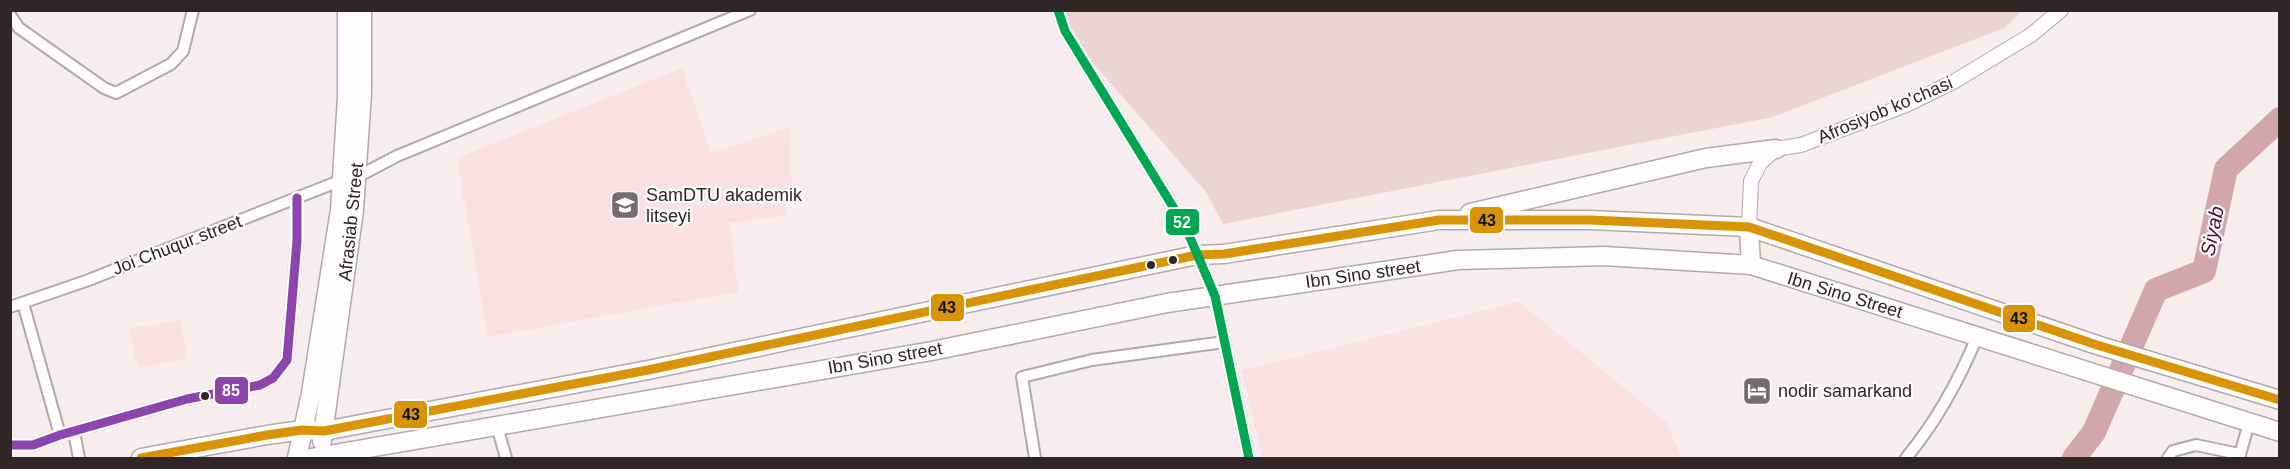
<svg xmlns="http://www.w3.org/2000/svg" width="2290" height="469" viewBox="0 0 2290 469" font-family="Arial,sans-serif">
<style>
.built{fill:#fae0e4}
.green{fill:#ecd3d6}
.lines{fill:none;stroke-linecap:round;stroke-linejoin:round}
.river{stroke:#d1a7ad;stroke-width:24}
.minor-casing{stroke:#b3a9aa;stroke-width:14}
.tertiary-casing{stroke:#b3a9aa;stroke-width:16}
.primary-casing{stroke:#b3a9aa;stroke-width:21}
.minor{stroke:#fefcfc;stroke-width:10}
.tertiary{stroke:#fefcfc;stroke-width:14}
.primary{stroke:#fefcfc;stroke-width:18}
.bus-1-casing{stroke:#fbfbfb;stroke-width:14}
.bus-2-casing{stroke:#fbfbfb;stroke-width:14}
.bus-3-casing{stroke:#fbfbfb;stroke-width:14}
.bus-1{stroke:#d99306;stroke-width:9}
.bus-2{stroke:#00a651;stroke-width:9}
.bus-3{stroke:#8e44ad;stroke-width:9}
.bus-dot{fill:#302527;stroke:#fbfbfb;stroke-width:2}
.labels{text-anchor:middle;stroke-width:4.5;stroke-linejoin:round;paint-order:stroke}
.street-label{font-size:18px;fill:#302527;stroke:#fbfbfb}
.poi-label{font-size:18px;fill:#302527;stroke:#fbfbfb;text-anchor:start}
.water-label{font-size:20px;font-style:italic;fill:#540f23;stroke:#fbfbfb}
.line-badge{stroke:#fbfbfb;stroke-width:2}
.badge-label{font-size:16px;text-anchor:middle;font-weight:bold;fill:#fff}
.pale-badge-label{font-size:16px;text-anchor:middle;font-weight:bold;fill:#111}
</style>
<rect width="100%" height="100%" fill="#f7edee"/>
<g class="built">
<polygon points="682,68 711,153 790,127 792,193 784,195 785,216 730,223 738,292 487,337 457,158"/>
<polygon points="1519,302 1666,422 1682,458 1262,458 1242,370"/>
<polygon points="181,320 187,358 138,368 129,329"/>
</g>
<polygon class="green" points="1060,11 2022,11 2004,28 1773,117 1223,224 1206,192 1065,31"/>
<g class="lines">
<polyline class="river" points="2074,458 2094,432 2156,290 2204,271 2226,169 2280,119"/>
<g class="minor-casing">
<g id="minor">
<polyline points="1058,10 1065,31 1186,228 1215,296 1249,458"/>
<polyline points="10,15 19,28 104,88 116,93 171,64 183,51 193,10"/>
<polyline points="357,177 397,156 750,10"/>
<polyline points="23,303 60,435"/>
<polyline points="10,307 86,281 342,180"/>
<polyline points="497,426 506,458"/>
<polyline points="74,432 79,458"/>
<polyline points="10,445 33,445 60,435 187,399 260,385 273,378 287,360 297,241 297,198"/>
<polyline points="1035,458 1022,377 1092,360 1224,342"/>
<path d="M 1906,458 C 1936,422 1959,380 1977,337"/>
<polyline points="2168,458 2173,451 2196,445 2239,454"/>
<polyline points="2239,458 2249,423"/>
</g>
</g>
<g class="tertiary-casing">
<polyline id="tertiary" points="1749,227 1751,181 1760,163 1776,149 1801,145 1906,105 1955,81 2031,35 2061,10"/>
</g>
<g class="primary-casing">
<g id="primary">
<polyline points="1470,213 1706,158 1776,149"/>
<polyline points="1749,227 1751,265"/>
<polyline points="322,441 354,210 362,94 362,10"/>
<polyline points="141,458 267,435 302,430 324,431 648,370 1197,255 1224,254 1439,220 1590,220 1749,227 2097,345 2280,400"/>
<polyline points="297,458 311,393 340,210 347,97 347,10"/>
<polyline points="311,458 932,351 1167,303 1458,260 1604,256 1751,265 2280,432"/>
</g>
</g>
<use href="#minor" class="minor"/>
<use href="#tertiary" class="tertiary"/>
<use href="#primary" class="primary"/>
<g class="bus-1-casing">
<polyline id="bus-1" points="141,458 267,435 302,430 324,431 648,370 1197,255 1224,254 1439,220 1590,220 1749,227 2097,345 2280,400"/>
</g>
<g class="bus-2-casing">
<polyline id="bus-2" points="1058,10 1065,31 1186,228 1215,296 1249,458"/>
</g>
<g class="bus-3-casing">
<polyline id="bus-3" points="10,445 33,445 60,435 187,399 260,385 273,378 287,360 297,241 297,198"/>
</g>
<use href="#bus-1" class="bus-1"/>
<use href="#bus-2" class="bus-2"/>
<use href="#bus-3" class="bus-3"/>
</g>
<defs>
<g id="university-square" transform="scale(1.5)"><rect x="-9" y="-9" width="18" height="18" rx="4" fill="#766b6d" stroke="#fbfbfb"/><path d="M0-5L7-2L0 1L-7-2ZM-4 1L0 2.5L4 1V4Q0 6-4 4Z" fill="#fff"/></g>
<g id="hotel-square" transform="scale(1.5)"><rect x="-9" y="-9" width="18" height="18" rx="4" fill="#766b6d" stroke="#fbfbfb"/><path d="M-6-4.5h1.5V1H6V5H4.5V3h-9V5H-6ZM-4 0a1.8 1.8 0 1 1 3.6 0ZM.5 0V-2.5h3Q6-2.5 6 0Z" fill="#fff"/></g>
</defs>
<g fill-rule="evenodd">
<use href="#university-square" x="625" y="205"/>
<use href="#hotel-square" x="1757" y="391"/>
</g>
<g class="bus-dot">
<circle cx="1173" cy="260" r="5"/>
<circle cx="1151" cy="265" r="5"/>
<circle cx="205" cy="396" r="5"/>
</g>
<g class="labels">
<g class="street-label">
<text transform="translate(1885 110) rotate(-23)" y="6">Afrosiyob ko'chasi</text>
<text transform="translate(351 222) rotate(-84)" y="6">Afrasiab Street</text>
<text transform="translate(177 245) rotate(-21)" y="6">Joi Chuqur street</text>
<text transform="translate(1363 274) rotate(-8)" y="6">Ibn Sino street</text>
<text transform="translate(1845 295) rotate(17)" y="6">Ibn Sino Street</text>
<text transform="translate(885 358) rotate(-10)" y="6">Ibn Sino street</text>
</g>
<g class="poi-label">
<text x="646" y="201">SamDTU akademik<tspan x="646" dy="21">litseyi</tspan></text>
<text x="1778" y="397">nodir samarkand</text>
</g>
<g class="water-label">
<text transform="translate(2212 231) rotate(-78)" y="7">Siyab</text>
</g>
</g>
<g class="line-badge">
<rect x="1469" y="206" width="35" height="28" rx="6" fill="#d99306"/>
<rect x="1165" y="208" width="35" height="28" rx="6" fill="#00a651"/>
<rect x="930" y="293" width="35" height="29" rx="6" fill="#d99306"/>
<rect x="2002" y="304" width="34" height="29" rx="6" fill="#d99306"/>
<rect x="214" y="376" width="35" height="29" rx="6" fill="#8e44ad"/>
<rect x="393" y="400" width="35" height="29" rx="6" fill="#d99306"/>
</g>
<g class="badge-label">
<text x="1182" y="228">52</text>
<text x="231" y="396">85</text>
</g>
<g class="pale-badge-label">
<text x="1487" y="226">43</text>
<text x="947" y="313">43</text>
<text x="2019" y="324">43</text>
<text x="411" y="420">43</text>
</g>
<rect width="2290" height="469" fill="none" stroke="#302527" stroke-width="24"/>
</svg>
